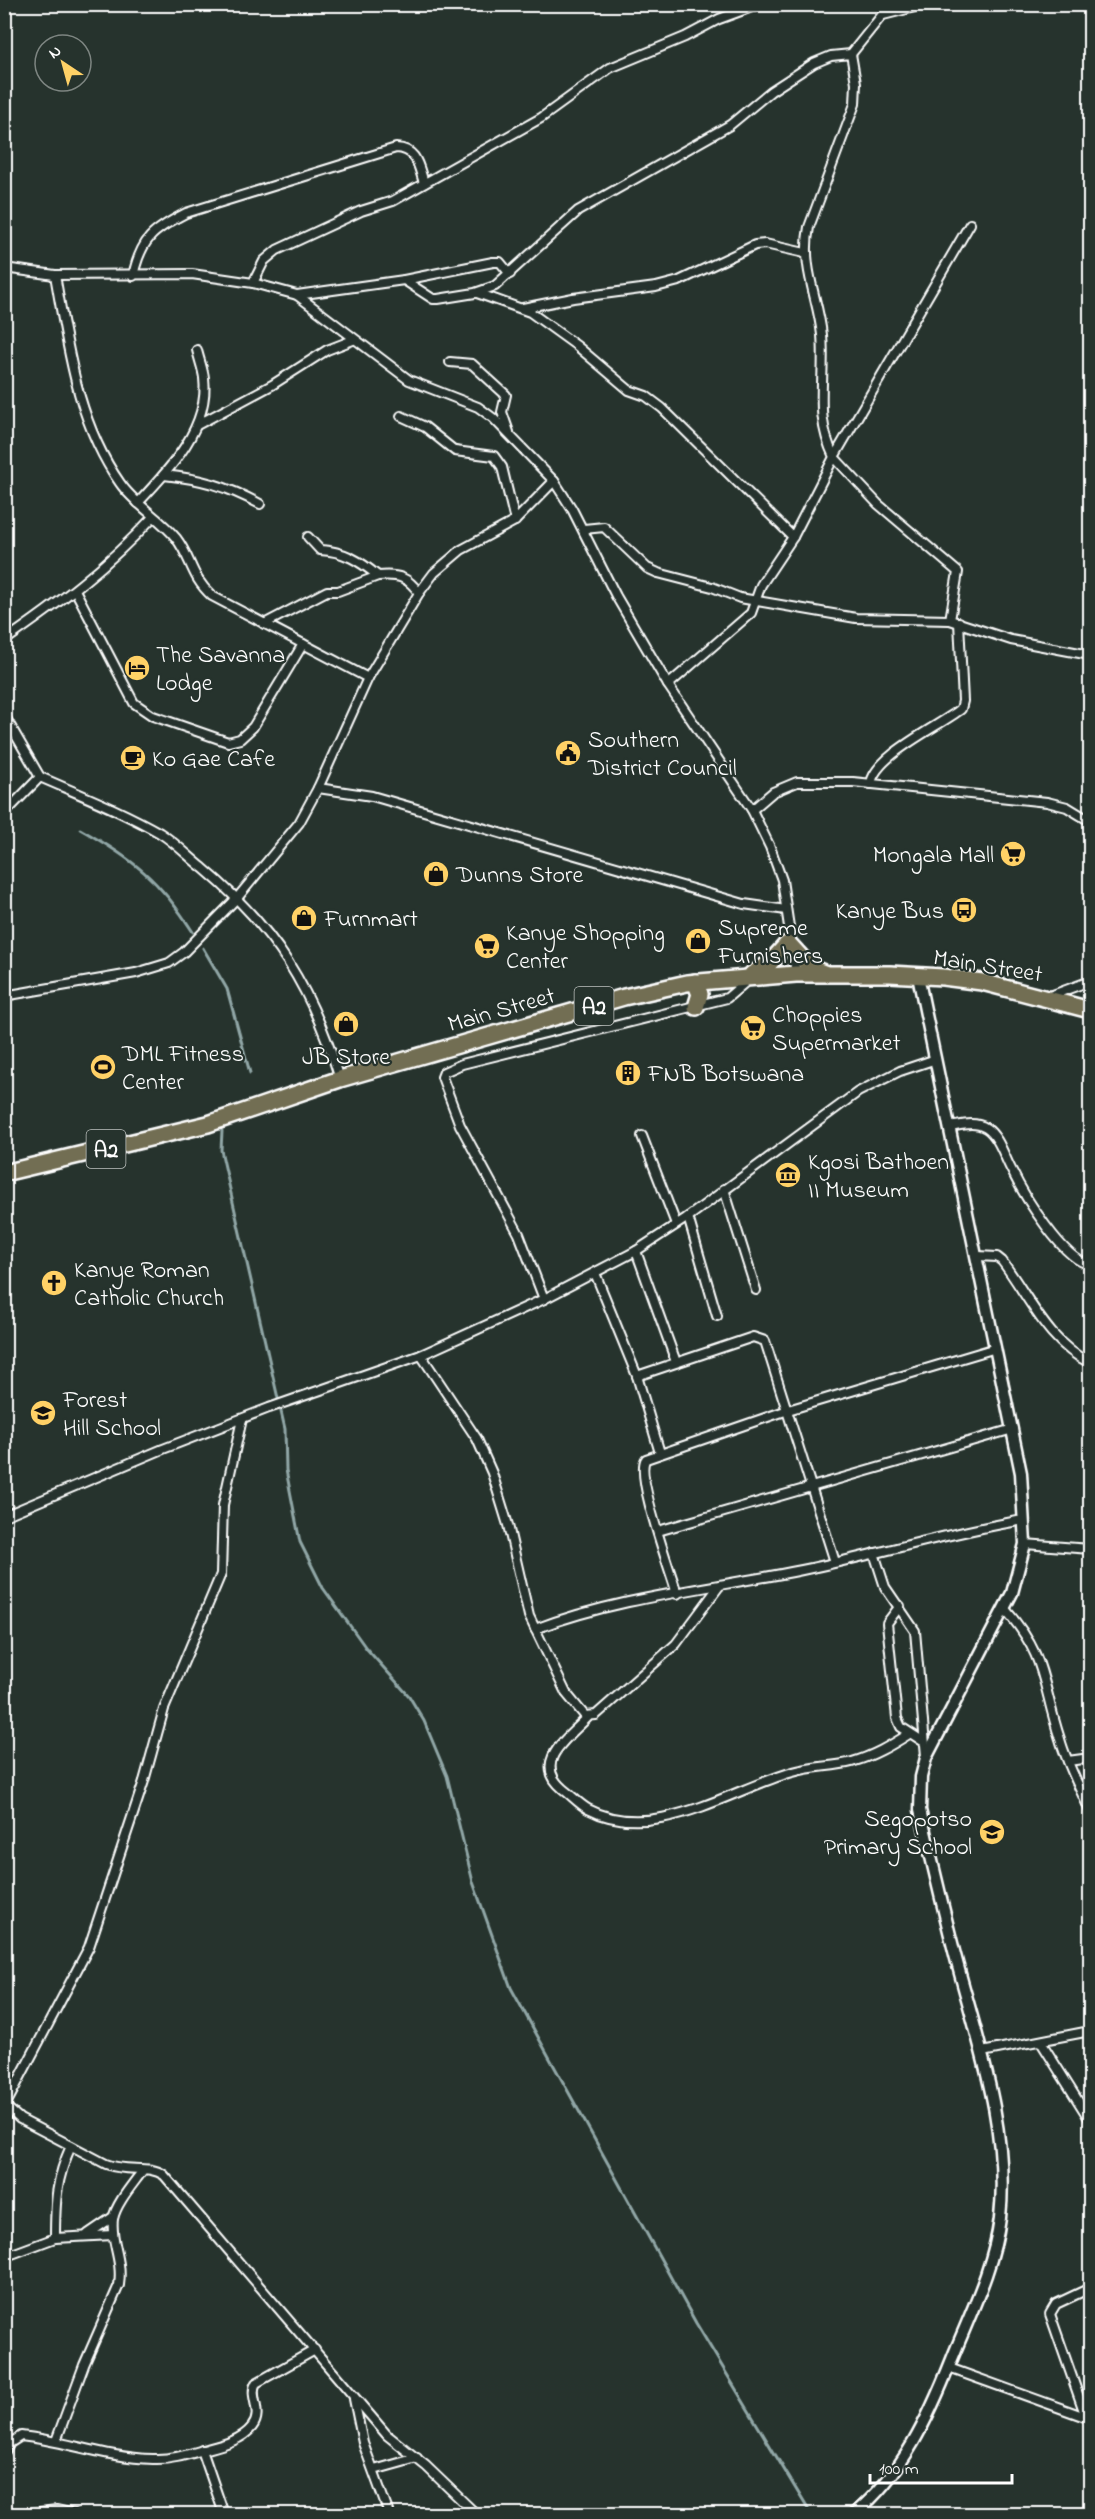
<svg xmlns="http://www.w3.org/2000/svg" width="1095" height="2519" viewBox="0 0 1095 2519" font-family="'Indie Flower',sans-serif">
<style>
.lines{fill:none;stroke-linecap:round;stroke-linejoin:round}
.stream{stroke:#91a7a7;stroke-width:3}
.street-casing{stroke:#fff;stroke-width:12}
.secondary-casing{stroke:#fff;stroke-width:15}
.highway-casing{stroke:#fff;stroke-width:20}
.street{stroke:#26332d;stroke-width:8}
.secondary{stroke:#26332d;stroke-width:10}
.highway{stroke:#726e52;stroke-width:15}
.labels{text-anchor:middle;stroke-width:4.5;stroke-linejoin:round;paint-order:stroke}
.shield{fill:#26332d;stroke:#bec2c0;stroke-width:1.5}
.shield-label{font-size:22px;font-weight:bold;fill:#fff}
.poi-label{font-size:24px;fill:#fff;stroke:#26332d;text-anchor:start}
.street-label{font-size:24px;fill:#fff;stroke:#26332d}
</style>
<rect width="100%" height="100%" fill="#26332d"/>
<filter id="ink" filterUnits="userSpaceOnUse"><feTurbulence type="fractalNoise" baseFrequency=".0167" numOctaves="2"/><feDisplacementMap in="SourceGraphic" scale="12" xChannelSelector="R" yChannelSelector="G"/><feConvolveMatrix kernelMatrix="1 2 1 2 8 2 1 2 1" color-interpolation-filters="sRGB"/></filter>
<g filter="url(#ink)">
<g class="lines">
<g class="stream">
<path d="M 80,829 C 133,859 160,880 193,932"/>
<polyline points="203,948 227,989 250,1073"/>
<polyline points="222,1131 221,1150 285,1429 286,1470 300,1542 323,1588 366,1648 409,1696 424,1721 447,1776 473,1882 511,1988 696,2323 811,2514"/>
</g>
<g class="street-casing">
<g id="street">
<polyline points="883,15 927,4"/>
<polyline points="4,268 55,275 192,274 253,283 297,295 409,380 478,407 493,418 554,481 572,509 616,596 668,685 752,810 770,847 782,880 796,974"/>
<path d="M 55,275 C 68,347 77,422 120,483 C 135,505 160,518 176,538 C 192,559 190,576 212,596 L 368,678"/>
<path d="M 133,276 C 141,239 153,230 186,213 L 396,148 C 417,149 418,165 424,183"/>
<polyline points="404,280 493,262 500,262 510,274"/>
<polyline points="253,283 264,261 277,250 361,211 393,201 541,118 610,68 685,37 719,19 760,4"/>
<polyline points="477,293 530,312 577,346 629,390 646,396 662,408 793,537"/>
<polyline points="297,295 404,280 433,299 438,299 475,293 495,286 578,211 730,125 771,91 814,63 831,56 851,54"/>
<polyline points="523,308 573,298 656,287 679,281 755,245 765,244 805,253"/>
<polyline points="450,362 472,364 506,395 502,412 509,432"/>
<polyline points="401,416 425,427 455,451 494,456 502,467 515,521"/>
<polyline points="197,425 272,385 327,350 353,340"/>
<path d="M 164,475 C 202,479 226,486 260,504"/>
<path d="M 138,503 C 169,470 210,427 204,378 C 203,369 199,359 197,350"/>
<polyline points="584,529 604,527 647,568 658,573 712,587 740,598 856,618 950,620 1011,640 1090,655"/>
<path d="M 308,537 L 320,550 C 344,551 360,561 378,576 C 398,574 408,577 419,593"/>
<polyline points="75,590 134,703 153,716 228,742 240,739 253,727 303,644"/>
<polyline points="950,620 958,572 878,504 834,457 970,224"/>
<polyline points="264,624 327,591 338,591 378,576"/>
<path d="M 4,641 C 59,603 108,566 153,517"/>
<path d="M 668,685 L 751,613 L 761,585 L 793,537 L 834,457 C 813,413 826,381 822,335 C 818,297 801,268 809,227 L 855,104 L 856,83 L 851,54 L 891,4"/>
<polyline points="4,715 40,777"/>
<path d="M 40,777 C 81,795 122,811 160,833 C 176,843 189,857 203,868 C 276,929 312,989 340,1079"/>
<path d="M 871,784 C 874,756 938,727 961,709 L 963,701 L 959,622"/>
<polyline points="318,788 372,796 744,904 786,910"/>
<polyline points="752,810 773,792 797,782 853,782 1047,802 1067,807 1090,821"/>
<polyline points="4,814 40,777"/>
<polyline points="4,996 136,973 169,963 184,952 238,897 299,823 318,788 368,678 419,593 434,573 461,550 515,521 554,481"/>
<polyline points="1047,997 1090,981"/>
<path d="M 950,1127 C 962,1125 975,1121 986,1128 C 999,1136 1005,1159 1012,1171 C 1023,1194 1065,1263 1090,1264"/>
<polyline points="642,1136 676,1224"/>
<polyline points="724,1189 756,1290"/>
<polyline points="688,1217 717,1316"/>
<polyline points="636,1251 676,1362"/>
<path d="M 978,1256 L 997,1257 L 1002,1261 C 1030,1298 1047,1342 1090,1363"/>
<polyline points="595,1273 637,1376 660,1453"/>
<polyline points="544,1299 519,1234 460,1125 442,1077 444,1072 462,1064 727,998 748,980"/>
<polyline points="421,1355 477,1439 492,1473 508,1525 529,1616 566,1693 585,1716 596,1715 676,1644 720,1585"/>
<polyline points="637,1376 753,1337 765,1341 835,1562"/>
<polyline points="4,1516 163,1449 269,1408 421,1355 544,1299 636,1251 688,1217 858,1092 900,1071 936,1059"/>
<polyline points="658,1531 1013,1429"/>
<polyline points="1025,1544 1090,1549"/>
<polyline points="874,1553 885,1587 915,1631 926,1756"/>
<path d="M 677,1594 C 671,1572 634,1473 646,1459 L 788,1410 L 996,1348"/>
<polyline points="900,1606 887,1623 897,1718 901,1727 924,1742"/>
<path d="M 1005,1609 C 1048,1658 1041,1682 1060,1739 C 1067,1764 1080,1788 1090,1811"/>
<path d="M 535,1629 C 619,1597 714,1588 802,1570 C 877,1555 949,1532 1024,1520"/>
<path d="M 588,1717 C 568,1738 531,1762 563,1789 C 571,1795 579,1804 588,1809 C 654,1844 731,1789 793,1772 C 812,1766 833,1767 852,1762 C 873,1756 890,1746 909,1734"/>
<polyline points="1068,1761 1090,1758"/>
<polyline points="1041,2042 1090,2120"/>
<polyline points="982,2052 1090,2031"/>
<path d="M 4,2105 L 20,2119 L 106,2164 C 128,2173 148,2164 164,2175 L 387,2435 L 426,2466 L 476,2514"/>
<polyline points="4,2108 89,1947 144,1781 164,1709 221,1574 223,1505 242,1419"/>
<polyline points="88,2234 113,2217"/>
<path d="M 55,2238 C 55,2202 56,2179 71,2146"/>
<polyline points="4,2257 55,2238 113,2235"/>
<polyline points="949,2368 1088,2418"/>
<polyline points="354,2399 363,2443 389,2514"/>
<polyline points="1086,2417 1050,2314 1056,2304 1090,2288"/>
<path d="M 56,2441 L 84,2365 L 119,2285 C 123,2259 110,2241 113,2219 C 116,2203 134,2183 143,2170"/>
<polyline points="202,2450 224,2514"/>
<path d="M 4,2453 L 10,2443 L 21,2436 C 66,2441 107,2458 153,2459 C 171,2460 189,2454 207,2449 C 222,2445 242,2440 252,2427 C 264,2412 248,2396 256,2383 L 315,2350"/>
<polyline points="374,2470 417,2458"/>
<polyline points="23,2514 57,2510 75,2514"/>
</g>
</g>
<g class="secondary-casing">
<path id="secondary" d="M 854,2514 C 903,2474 929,2417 952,2359 C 970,2314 994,2267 1000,2218 C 1010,2127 976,2037 954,1951 C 942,1904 931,1857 920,1810 L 921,1777 L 926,1758 L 1012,1593 L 1025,1544 L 1021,1473 L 918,976"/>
</g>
<g class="highway-casing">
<g id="highway">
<polyline points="790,945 811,968 824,973"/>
<polyline points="752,974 769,964 787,944"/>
<polyline points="695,982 700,994 696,1007"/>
<polyline points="4,1173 208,1124 340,1079 624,997 687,983 796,974 890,974 943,977 982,982 1090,1010"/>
</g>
</g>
<use href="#street" class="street"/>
<use href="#secondary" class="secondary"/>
<use href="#highway" class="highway"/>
</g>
</g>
<defs>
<g id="hotel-disc" transform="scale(1.35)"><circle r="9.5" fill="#ffd166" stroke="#26332d"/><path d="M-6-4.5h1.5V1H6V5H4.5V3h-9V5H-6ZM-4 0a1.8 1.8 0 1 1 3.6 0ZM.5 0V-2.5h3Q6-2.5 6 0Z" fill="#111"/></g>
<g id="civic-disc" transform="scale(1.35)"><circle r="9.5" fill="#ffd166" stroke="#26332d"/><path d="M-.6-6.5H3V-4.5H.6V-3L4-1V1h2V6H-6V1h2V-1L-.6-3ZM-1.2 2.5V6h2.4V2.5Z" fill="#111"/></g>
<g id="cafe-disc" transform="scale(1.35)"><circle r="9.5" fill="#ffd166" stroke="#26332d"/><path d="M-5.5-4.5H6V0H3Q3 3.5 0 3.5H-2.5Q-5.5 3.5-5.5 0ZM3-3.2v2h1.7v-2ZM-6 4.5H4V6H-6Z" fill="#111"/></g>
<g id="supermarket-disc" transform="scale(1.35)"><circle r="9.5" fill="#ffd166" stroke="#26332d"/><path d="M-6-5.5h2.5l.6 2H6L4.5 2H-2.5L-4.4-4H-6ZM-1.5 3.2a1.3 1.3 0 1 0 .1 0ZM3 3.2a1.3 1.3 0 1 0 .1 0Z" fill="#111"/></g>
<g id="shop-disc" transform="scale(1.35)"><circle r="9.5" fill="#ffd166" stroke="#26332d"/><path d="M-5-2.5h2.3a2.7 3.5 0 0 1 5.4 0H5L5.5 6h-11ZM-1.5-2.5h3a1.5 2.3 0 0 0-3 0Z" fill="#111"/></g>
<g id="bus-disc" transform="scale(1.35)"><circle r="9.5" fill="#ffd166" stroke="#26332d"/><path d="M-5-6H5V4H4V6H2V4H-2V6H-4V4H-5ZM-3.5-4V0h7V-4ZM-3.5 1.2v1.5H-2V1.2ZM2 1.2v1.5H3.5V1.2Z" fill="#111"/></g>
<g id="stadium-disc" transform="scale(1.35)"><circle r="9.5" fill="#ffd166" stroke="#26332d"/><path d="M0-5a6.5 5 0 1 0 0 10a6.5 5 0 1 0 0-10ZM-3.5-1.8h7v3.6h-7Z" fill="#111"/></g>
<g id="building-disc" transform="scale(1.35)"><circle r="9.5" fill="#ffd166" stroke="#26332d"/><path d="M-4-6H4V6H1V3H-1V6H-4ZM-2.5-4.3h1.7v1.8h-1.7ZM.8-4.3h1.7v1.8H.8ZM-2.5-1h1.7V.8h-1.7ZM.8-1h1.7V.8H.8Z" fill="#111"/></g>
<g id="museum-disc" transform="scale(1.35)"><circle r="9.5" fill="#ffd166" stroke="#26332d"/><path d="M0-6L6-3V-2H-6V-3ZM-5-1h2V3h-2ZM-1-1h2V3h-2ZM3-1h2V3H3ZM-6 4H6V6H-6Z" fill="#111"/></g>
<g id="church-disc" transform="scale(1.35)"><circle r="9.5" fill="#ffd166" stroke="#26332d"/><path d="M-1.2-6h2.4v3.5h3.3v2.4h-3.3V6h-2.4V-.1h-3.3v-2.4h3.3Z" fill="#111"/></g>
<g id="school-disc" transform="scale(1.35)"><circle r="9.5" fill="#ffd166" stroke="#26332d"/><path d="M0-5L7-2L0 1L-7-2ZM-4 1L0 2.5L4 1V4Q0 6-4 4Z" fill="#111"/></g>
</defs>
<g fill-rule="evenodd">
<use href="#hotel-disc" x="137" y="668"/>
<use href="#civic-disc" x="568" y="753"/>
<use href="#cafe-disc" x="133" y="758"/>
<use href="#supermarket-disc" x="1013" y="854"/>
<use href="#shop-disc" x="436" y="874"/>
<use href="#bus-disc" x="964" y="910"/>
<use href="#shop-disc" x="304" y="918"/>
<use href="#shop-disc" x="698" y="941"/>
<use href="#supermarket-disc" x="487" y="946"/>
<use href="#shop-disc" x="346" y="1024"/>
<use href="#supermarket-disc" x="753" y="1028"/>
<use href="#stadium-disc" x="103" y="1067"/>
<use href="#building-disc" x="628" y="1073"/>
<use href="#museum-disc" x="788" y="1175"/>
<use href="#church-disc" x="54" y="1283"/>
<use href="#school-disc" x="43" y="1413"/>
<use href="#school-disc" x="992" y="1832"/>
</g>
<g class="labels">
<g class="shield">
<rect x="574.5" y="987" width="39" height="38" rx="4.5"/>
<rect x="86.5" y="1130" width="39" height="38" rx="4.5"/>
</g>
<g class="shield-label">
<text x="594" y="1014">A2</text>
<text x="106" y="1157">A2</text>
</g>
<g class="poi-label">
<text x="156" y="662">The Savanna<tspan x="156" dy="28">Lodge</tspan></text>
<text x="588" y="747">Southern<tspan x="588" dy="28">District Council</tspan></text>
<text x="152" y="766">Ko Gae Cafe</text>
<text x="994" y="862" text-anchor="end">Mongala Mall</text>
<text x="456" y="882">Dunns Store</text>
<text x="944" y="918" text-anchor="end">Kanye Bus</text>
<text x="324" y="926">Furnmart</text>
<text x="718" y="935">Supreme<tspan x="718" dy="28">Furnishers</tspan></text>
<text x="506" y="940">Kanye Shopping<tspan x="506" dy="28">Center</tspan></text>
<text x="772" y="1022">Choppies<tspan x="772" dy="28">Supermarket</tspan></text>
<text x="122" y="1061">DML Fitness<tspan x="122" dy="28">Center</tspan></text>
<text x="346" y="1064" text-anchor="middle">JB Store</text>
<text x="648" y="1081">FNB Botswana</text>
<text x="808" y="1169">Kgosi Bathoen<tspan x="808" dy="28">II Museum</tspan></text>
<text x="74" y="1277">Kanye Roman<tspan x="74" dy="28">Catholic Church</tspan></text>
<text x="63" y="1407">Forest<tspan x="63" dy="28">Hill School</tspan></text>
<text x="972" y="1826" text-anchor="end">Segopotso<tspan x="972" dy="28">Primary School</tspan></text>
</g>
<g class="street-label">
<text transform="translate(988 965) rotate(9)" y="8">Main Street</text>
<text transform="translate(501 1009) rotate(-16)" y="8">Main Street</text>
</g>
</g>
<rect width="1095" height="2519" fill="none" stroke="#26332d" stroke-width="24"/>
<rect x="12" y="12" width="1071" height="2495" fill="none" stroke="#fff" stroke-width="2" filter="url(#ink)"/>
<g transform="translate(63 63) rotate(324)"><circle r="28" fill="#26332d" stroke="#7d8581" stroke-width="1.5"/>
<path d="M0-4.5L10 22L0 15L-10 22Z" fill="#ffd166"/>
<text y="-9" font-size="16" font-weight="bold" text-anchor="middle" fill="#ffffff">N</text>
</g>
<path d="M870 2474v9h142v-9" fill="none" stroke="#ffffff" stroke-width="3"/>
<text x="879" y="2474" font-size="18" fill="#ffffff" stroke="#26332d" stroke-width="4.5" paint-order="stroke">100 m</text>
</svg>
